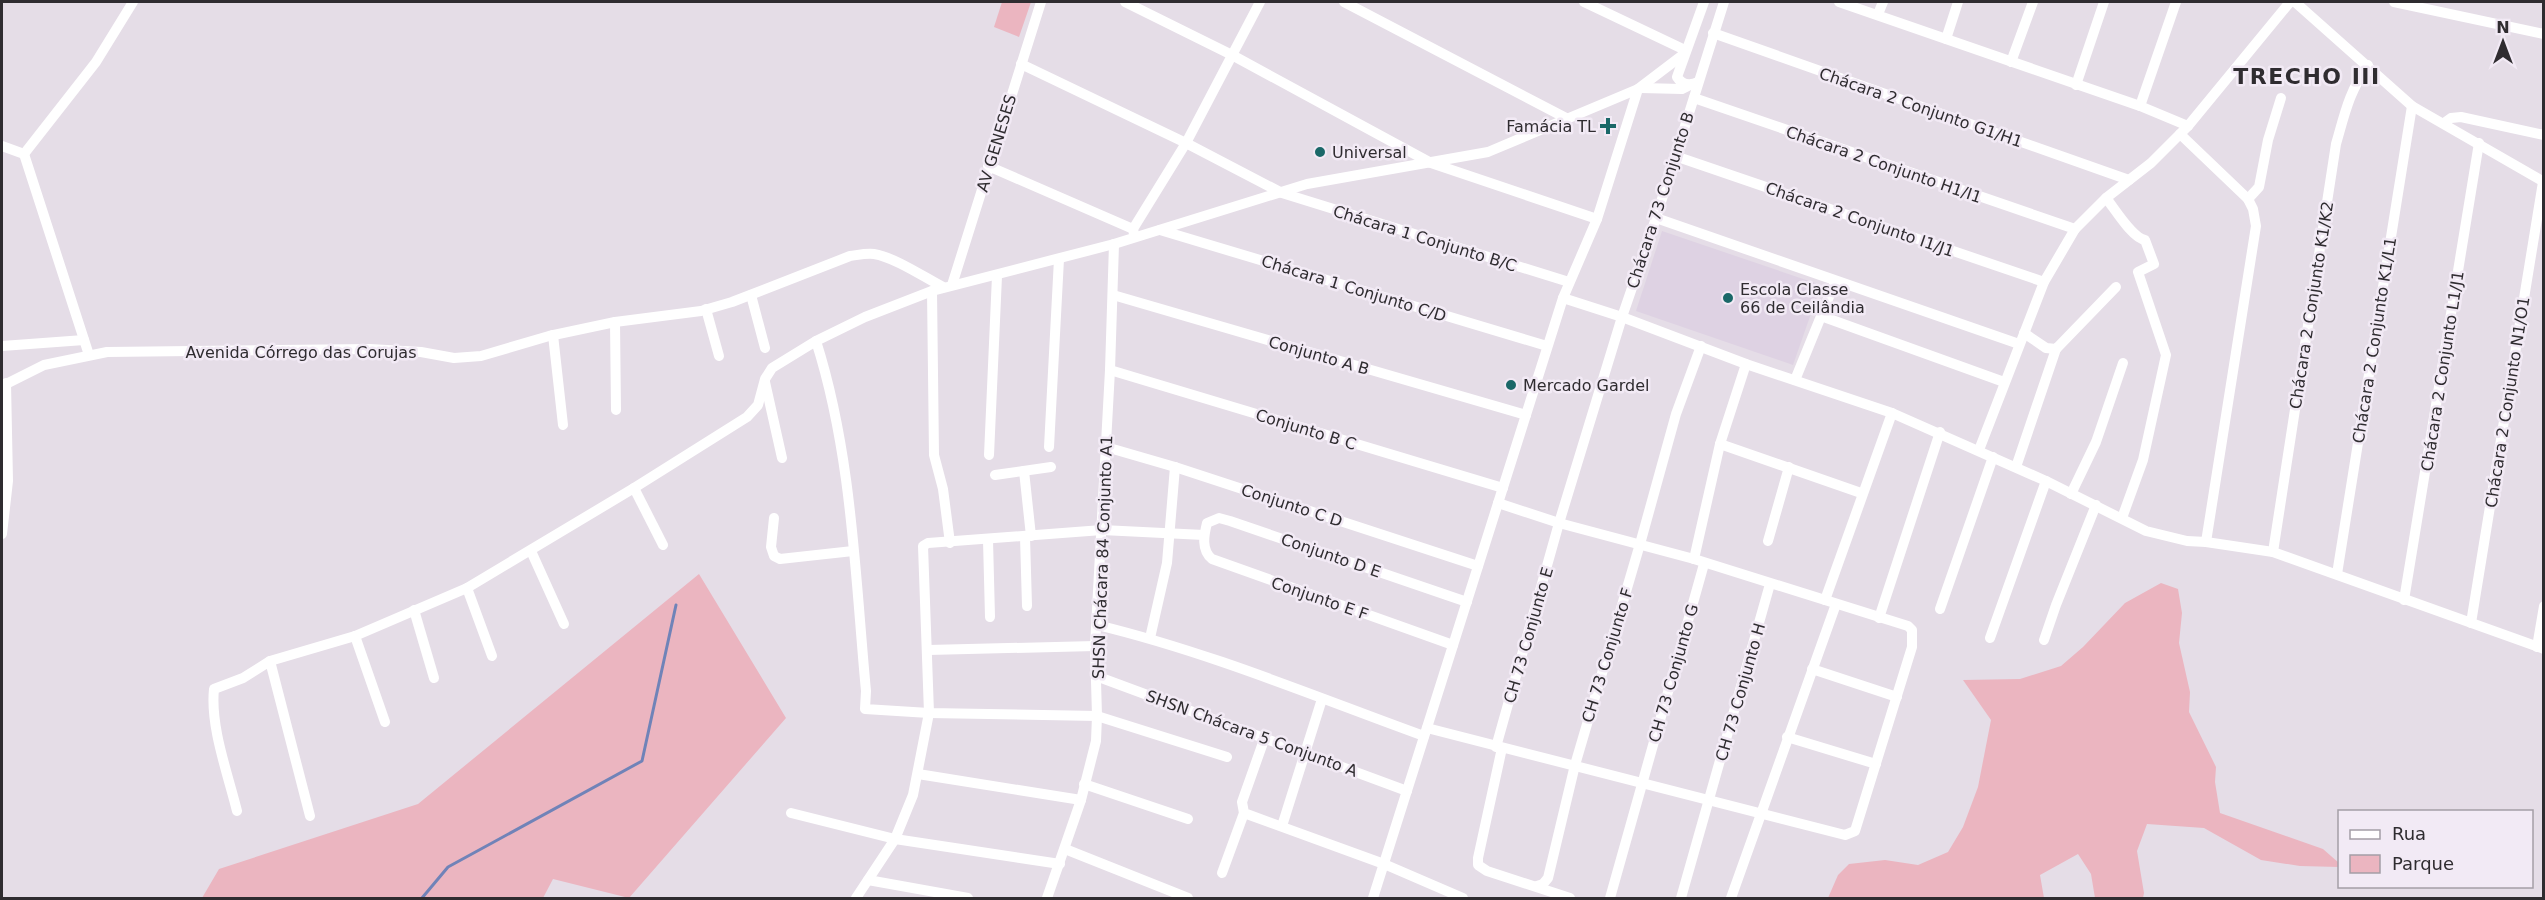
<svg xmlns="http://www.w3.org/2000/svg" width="2545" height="900" viewBox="0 0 2545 900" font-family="'DejaVu Sans',sans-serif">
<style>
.built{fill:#ded2e3}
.green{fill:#ebb5c0}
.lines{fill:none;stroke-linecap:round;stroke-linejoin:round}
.stream{stroke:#7083b8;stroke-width:3}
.minor{stroke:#fff;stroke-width:10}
.poi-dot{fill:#1a6868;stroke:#f2eaf5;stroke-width:2}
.labels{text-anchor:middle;stroke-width:5;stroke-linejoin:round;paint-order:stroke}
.street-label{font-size:16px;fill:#2f2c30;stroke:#f2eaf5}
.poi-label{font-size:16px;fill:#2f2c30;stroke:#f2eaf5;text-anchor:start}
.district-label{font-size:22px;font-weight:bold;letter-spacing:1.5px;fill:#2f2c30;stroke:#f2eaf5}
</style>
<rect width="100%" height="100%" fill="#e5dde7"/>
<polygon class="built" points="1662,231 1821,285 1793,365 1636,311"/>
<g class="green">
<polygon points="1002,2 1031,2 1019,37 994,27"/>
<polygon points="699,574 786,718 629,898 553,879 543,898 202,898 219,869 418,804"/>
<polygon points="2161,583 2178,589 2182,613 2179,643 2190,692 2189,712 2216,767 2215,782 2220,813 2323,849 2339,863 2339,867 2300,866 2261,860 2204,828 2147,824 2137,851 2144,893 2143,898 2095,898 2091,874 2078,854 2040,875 2044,898 1828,898 1838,875 1849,864 1885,860 1918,865 1948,852 1963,827 1978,787 1991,720 1963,680 2020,679 2061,666 2083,647 2125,603"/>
</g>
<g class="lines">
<polyline class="stream" points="422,898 448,867 642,761 676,605"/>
<g class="minor">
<polyline points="1125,2 1232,55 1431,163 1597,219"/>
<polyline points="1344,2 1566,118"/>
<polyline points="1584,2 1685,50"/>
<polyline points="1839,2 2140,106 2188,126"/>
<polyline points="2295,2 2412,106 2544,182"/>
<polyline points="2394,2 2544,34"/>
<polyline points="1878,14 1883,2"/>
<polyline points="1713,33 2129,180"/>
<polyline points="1946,39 1958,2"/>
<polyline points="2011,62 2033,2"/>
<polyline points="1021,64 1186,143 1282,193 1569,282"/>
<path d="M 1698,82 C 1690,86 1682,85 1677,77 L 1704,2"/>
<polyline points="2076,85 2104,2"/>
<polyline points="1641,88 1682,89 1690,85"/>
<polyline points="1694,98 2075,229"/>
<polyline points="2140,106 2176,2"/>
<polyline points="2444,123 2451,118 2461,117 2544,135"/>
<polyline points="2,146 24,154 89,355"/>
<polyline points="24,154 96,62 133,2"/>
<polyline points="1675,156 2044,282"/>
<polyline points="988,166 1133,229 1134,234"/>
<path d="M 2106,198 C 2115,209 2132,238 2145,240 L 2154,264 L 2138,272 L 2166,355 L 2143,460 L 2122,518"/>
<polyline points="2248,199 2259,187 2268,140 2281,98"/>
<polyline points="1656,218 2019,344"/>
<polyline points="1133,229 1186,143 1260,2"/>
<polyline points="1160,230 1547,346"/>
<polyline points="952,285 1041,2"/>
<polyline points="932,291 934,455 943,489 950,543"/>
<polyline points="751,295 765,348"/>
<polyline points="1113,295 1526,415"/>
<polyline points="1563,298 1622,317 1746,364 1892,413 2046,481 2146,531 2187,541 2206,542 2256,226 2253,209 2248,199 2180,134"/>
<polyline points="706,309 719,356"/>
<polyline points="1821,316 2004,382"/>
<polyline points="615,322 616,410"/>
<polyline points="2024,333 2046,348 2056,349 2116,287"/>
<polyline points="553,335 563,425"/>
<path d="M 816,341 C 852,454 855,574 866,691 L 865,709 L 929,713 L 1097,716 L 1227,757"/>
<polyline points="2,346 84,340"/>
<polyline points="1110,370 1503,488"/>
<polyline points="1795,380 1835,282"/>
<polyline points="765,382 782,458"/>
<path d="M 2,386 L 44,365 L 107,352 L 370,349 L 421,352 L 454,358 L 481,356 L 549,336 L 615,322 L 701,311 L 732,302 L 850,256 C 858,255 866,253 874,254 C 894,257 924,277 943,287"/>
<polyline points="1720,444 1861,493"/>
<polyline points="1049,447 1059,259"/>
<polyline points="1106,447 1175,467 1478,566"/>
<polyline points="1979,450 2044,282 2075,229 2106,198 2151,163 2188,126 2290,2"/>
<polyline points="989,455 997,276"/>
<polyline points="2016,467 2056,349"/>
<polyline points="1024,471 1031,536"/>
<polyline points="995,475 1051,467"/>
<polyline points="634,488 663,545"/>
<polyline points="2071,494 2096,442 2123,363"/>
<polyline points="774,518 771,547 774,556 780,559 853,551"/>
<polyline points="2,534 8,481 6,383"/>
<polyline points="1025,537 1027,606"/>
<polyline points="988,540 990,617"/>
<polyline points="1768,541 1789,467"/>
<polyline points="2206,542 2273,552 2544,649"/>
<polyline points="531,551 564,624"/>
<path d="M 2273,552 L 2336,144 C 2345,113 2349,92 2368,65"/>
<polyline points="1694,559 1720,444 1746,364"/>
<polyline points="2337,574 2412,106"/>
<polyline points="467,588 492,656"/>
<polyline points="1825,600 1892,413"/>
<polyline points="2404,600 2479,143"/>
<polyline points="1940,609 1993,457"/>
<polyline points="414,610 434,678"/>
<polyline points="1879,618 1940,432"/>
<polyline points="2471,623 2543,182"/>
<path d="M 1097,625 C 1209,652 1316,697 1424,736"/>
<polyline points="355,636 385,722"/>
<polyline points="1150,638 1167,563 1175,467"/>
<polyline points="1990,638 2046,481"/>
<polyline points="2044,640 2056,605 2096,505"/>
<path d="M 1453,645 L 1212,559 C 1201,550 1204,535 1207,523 L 1219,518 L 1230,521 L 1467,602"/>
<polyline points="2537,647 2544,606"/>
<polyline points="928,650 1095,646"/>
<polyline points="270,661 310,816"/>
<polyline points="1812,669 1897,697"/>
<polyline points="1096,676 1407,791"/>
<polyline points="1427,728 1845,835 1855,831 1912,647 1912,630 1908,626 1694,559 1559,523 1498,503"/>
<polyline points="1265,737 1242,802 1244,813 1384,864 1463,898"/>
<polyline points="1787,737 1876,764"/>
<polyline points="1496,747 1559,523 1622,317 1656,218 1724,2"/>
<polyline points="1502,748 1478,858 1478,865 1487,871 1570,898"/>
<polyline points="918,774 1081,800"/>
<polyline points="1084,784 1188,819"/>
<path d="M 237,811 C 228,774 210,727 214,689 L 243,678 L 270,661 L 355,636 L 467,588 L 634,488 L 747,417 L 758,405 L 765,379 L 772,368 L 816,341 L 865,317 L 932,291 L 1114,244 L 1307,184 L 1488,152 L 1638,89 L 1684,54"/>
<polyline points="791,813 895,839 1060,864"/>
<polyline points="1282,826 1322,699"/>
<polyline points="1065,849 1188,898"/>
<polyline points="1222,873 1244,813"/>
<polyline points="868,880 968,898"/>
<polyline points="1537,886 1543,884 1548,878 1575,765 1640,544 1676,414 1701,346"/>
<polyline points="856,898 895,839 913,795 929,713 923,546 928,543 1102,530 1204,535"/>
<polyline points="1047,898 1081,800 1096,741 1097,716 1095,646 1110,370 1114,244"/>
<polyline points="1373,898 1563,298 1597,219 1638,89"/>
<polyline points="1610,898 1704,564"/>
<polyline points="1681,898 1770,584"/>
<polyline points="1731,898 1836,604"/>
</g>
</g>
<g class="poi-dot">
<path d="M1605 117h6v6h6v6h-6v6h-6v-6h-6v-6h6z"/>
<circle cx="1320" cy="152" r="6"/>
<circle cx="1728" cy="298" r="6"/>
<circle cx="1511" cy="385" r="6"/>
</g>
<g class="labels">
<g class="street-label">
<text transform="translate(1921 107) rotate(19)" y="6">Chácara 2 Conjunto G1/H1</text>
<text transform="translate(996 143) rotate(-73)" y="6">AV GENESES</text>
<text transform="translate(1884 164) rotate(19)" y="6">Chácara 2 Conjunto H1/I1</text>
<text transform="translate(1660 200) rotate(-72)" y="6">Chácara 73 Conjunto B</text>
<text transform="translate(1860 219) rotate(19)" y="6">Chácara 2 Conjunto I1/J1</text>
<text transform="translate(1425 238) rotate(17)" y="6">Chácara 1 Conjunto B/C</text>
<text transform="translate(1354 288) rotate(17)" y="6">Chácara 1 Conjunto C/D</text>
<text transform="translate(2311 305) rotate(-81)" y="6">Chácara 2 Conjunto K1/K2</text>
<text transform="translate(2374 340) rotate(-81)" y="6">Chácara 2 Conjunto K1/L1</text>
<text x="301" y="358">Avenida Córrego das Corujas</text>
<text transform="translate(1319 355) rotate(16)" y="6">Conjunto A B</text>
<text transform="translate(2442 371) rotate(-81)" y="6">Chácara 2 Conjunto L1/J1</text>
<text transform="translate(2507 402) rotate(-81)" y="6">Chácara 2 Conjunto N1/O1</text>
<text transform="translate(1306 429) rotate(17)" y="6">Conjunto B C</text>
<text transform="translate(1292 505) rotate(18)" y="6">Conjunto C D</text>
<text transform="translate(1331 555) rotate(19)" y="6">Conjunto D E</text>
<text transform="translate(1102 557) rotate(-88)" y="6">SHSN Chácara 84 Conjunto A1</text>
<text transform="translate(1320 598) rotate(19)" y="6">Conjunto E F</text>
<text transform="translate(1528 635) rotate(-74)" y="6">CH 73 Conjunto E</text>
<text transform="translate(1607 655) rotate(-73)" y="6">CH 73 Conjunto F</text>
<text transform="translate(1673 673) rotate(-74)" y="6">CH 73 Conjunto G</text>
<text transform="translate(1740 692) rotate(-74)" y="6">CH 73 Conjunto H</text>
<text transform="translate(1252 733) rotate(20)" y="6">SHSN Chácara 5 Conjunto A</text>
</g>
<g class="poi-label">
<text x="1596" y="132" text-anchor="end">Famácia TL</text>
<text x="1332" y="158">Universal</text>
<text x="1740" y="295">Escola Classe<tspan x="1740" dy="18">66 de Ceilândia</tspan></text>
<text x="1523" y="391">Mercado Gardel</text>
</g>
<g class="district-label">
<text x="2307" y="84">TRECHO III</text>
</g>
</g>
<rect width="2545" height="900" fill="none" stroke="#2f2c30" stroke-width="6"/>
<rect x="2338" y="810" width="195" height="78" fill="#f2eaf5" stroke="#a49ea6" stroke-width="1.5"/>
<rect x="2350" y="830" width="30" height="9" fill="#ffffff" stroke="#a49ea6" stroke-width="1.5"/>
<text x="2392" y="840" font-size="18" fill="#2f2c30">Rua</text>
<rect x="2350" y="855" width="30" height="18" fill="#ebb5c0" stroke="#a49ea6" stroke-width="1.5"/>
<text x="2392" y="870" font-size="18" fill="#2f2c30">Parque</text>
<g transform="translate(2503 42)" stroke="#f2eaf5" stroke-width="4.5" paint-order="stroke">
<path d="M0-4.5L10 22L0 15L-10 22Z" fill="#2f2c30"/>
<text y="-9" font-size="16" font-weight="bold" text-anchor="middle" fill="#2f2c30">N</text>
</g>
</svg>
